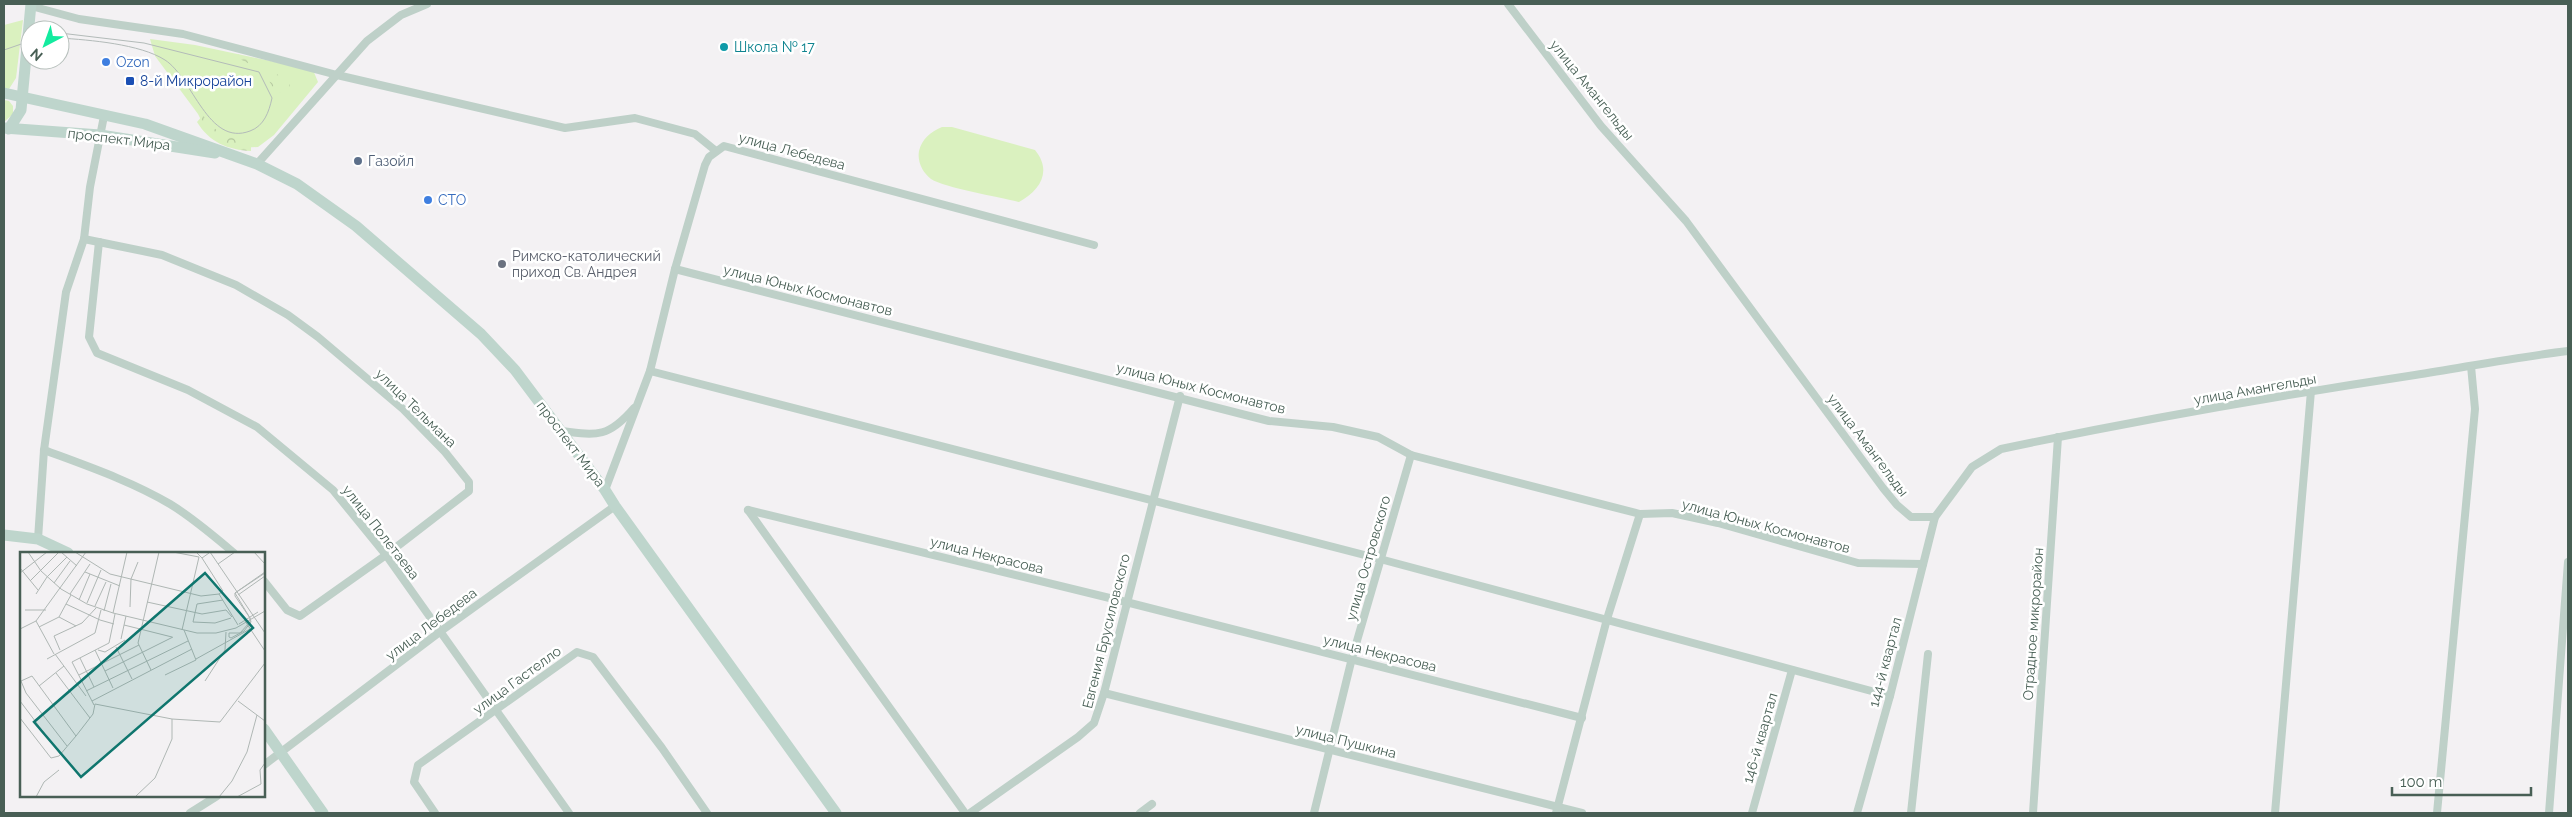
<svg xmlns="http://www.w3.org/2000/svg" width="2572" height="817" viewBox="0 0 2572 817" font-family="Raleway,sans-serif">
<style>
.green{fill:#daf1bf}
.forest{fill:url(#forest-crowns)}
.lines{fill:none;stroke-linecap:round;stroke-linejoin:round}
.street{stroke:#bed0c8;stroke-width:8}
.secondary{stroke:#bed5cc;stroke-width:11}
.tram{stroke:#b3bbb9;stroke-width:1}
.culture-dot{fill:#0f9aa8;stroke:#fff;stroke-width:2}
.shop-dot{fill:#3f7fe0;stroke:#fff;stroke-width:2}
.transit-dot{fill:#1a4fb4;stroke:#fff;stroke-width:2}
.service-dot{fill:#5c6f8a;stroke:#fff;stroke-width:2}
.worship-dot{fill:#6b7280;stroke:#fff;stroke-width:2}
.labels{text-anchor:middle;stroke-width:5;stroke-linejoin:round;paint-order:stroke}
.culture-label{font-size:14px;fill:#0d838f;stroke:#fff;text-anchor:start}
.shop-label{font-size:14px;fill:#366cbe;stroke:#fff;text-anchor:start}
.transit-label{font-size:14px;fill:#164399;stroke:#fff;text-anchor:start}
.street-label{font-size:14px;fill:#485f55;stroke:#fff}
.service-label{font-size:14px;fill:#4e5e75;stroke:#fff;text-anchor:start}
.worship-label{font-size:14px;fill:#5b616d;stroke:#fff;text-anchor:start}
.inset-road{fill:none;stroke:#afb7b4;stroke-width:1}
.view{fill:#0f766e;fill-opacity:0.15;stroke:#0f766e;stroke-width:2.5}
.inset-edge{fill:none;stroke:#485f55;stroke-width:2.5}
</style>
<defs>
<pattern id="forest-crowns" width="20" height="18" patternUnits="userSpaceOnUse" patternTransform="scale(1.25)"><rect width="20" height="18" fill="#daf1bf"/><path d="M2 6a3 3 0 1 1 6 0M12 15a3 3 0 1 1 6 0" fill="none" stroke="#b3c69e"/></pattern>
</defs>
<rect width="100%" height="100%" fill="#f3f1f3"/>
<g class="green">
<polygon points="23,20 16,78 9,89 4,88 4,25"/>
<polygon points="150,39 195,45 313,70 318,82 274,135 258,147 239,148 207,132 198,114 155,56"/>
<polygon points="4,100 9,101 13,106 13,114 4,122"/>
<path d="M 942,127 L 952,127 L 1035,150 C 1053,172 1039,191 1019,202 C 1000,197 945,188 931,179 C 923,173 917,162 919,151 C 922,139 930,132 942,127 Z"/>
</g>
<g class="forest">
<path d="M 238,54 L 290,81 L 290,89 L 276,94 C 266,71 258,68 236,57 Z"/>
<path d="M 203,115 C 213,132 232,141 251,139 L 251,151 C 228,150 209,142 197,122 Z"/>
</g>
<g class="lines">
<g class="street">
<path d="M 1508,4 L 1601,126 L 1686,221 L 1883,488 L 1897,505 L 1911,517 L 1935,517 L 1972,467 L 2001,449 C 2138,420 2276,396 2415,375 C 2466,367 2517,357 2568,351"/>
<polyline points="31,6 79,19 183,34 337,75 565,128 635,118 695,134 716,151"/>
<polyline points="257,164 367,41 401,15 427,4"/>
<polyline points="84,239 162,255 236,285 288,315 318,337 403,409 445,452 469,482 469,491 386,555 300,616 287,610 264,581"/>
<polyline points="99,242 89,337 97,353 188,390 257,427 333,490 386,555 569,813"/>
<polyline points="675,269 1269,421 1333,427 1378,437 1411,455 1640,514 1672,513 1718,523 1858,563 1923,564"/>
<polyline points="650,371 1380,559 1890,696"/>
<path d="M 562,431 C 598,436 609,437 634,408"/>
<path d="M 44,450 C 87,466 131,481 170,504 C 193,518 214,536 234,553"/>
<polyline points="605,490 650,371 675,269 705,165 709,157 724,146 1094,245"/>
<polyline points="748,510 1126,602 1582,718"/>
<polyline points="748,510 965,813"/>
<polyline points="38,539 44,450 66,292 84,239 90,187 104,116"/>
<polyline points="1104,693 1582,813"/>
<polyline points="264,765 441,631 615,506"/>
<polyline points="190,813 217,796"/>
<polyline points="435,813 414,782 418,765 577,652 593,657 662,748 707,813"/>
<polyline points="970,813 1078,737 1094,723 1104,693 1180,396"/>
<polyline points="1140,813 1152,804"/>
<polyline points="1314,813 1352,658 1411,455"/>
<polyline points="1556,813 1607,619 1640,514"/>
<polyline points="1752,813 1792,670"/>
<polyline points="1857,813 1890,696 1935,517"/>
<polyline points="1911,813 1928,654"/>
<polyline points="2033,813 2058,437"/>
<polyline points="2275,813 2311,391"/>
<polyline points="2437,813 2475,409 2471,366"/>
<polyline points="2549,813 2568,562"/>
</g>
<g class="secondary">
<polyline points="4,93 145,124 257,164 297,184 356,226 481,334 515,370 605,490 615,506 836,813"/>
<polyline points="4,128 100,135 215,153"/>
<polyline points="9,129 21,110 31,4"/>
<polyline points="4,535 38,539 68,553"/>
<polyline points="264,729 323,813"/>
</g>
<g class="tram">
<path d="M 60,33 L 144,43 L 259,72 L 272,98 C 269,112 264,126 250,131 C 208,147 193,78 165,60 C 140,44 90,40 60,38"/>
<polyline points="4,50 30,41"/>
</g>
</g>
<circle class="culture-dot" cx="724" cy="47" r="5"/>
<g class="shop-dot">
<circle cx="106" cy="62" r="5"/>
<circle cx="428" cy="200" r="5"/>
</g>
<rect class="transit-dot" x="125" y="76" width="10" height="10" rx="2.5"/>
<circle class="service-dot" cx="358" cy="161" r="5"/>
<circle class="worship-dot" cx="502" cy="264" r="5"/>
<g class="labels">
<g class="culture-label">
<text x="734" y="52">Школа № 17</text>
</g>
<g class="shop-label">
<text x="116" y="67">Ozon</text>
<text x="438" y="205">СТО</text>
</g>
<g class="transit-label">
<text x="140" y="86">8-й Микрорайон</text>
</g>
<g class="street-label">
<text transform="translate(1592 90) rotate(51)" y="5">улица Амангельды</text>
<text transform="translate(119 139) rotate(7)" y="5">проспект Мира</text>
<text transform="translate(792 151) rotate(15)" y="5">улица Лебедева</text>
<text transform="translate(808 290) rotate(14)" y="5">улица Юных Космонавтов</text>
<text transform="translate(1201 388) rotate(14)" y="5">улица Юных Космонавтов</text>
<text transform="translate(2255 389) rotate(-10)" y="5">улица Амангельды</text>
<text transform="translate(416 408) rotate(44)" y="5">улица Тельмана</text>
<text transform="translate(571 444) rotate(53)" y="5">проспект Мира</text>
<text transform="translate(1868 445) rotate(53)" y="5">улица Амангельды</text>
<text transform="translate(1766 526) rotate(15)" y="5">улица Юных Космонавтов</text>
<text transform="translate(381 532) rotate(52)" y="5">улица Полетаева</text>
<text transform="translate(987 555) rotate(14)" y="5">улица Некрасова</text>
<text transform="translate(1368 558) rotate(-74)" y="5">улица Островского</text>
<text transform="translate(431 624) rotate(-37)" y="5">улица Лебедева</text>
<text transform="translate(2033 624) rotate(-86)" y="5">Отрадное микрорайон</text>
<text transform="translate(1106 631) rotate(-76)" y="5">Евгения Брусиловского</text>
<text transform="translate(1380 653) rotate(14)" y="5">улица Некрасова</text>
<text transform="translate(1885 662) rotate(-75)" y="5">144-й квартал</text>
<text transform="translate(517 680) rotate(-36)" y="5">улица Гастелло</text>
<text transform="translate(1760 738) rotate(-74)" y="5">146-й квартал</text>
<text transform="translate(1346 741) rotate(14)" y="5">улица Пушкина</text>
</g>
<g class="service-label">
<text x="368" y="166">Газойл</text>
</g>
<g class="worship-label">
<text x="512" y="261">Римско-католический<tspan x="512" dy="16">приход Св. Андрея</tspan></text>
</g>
</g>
<g transform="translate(20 552)">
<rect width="245" height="245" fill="#f3f1f3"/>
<path class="inset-road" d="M 8,0 L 21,19 L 41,37 L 67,52 L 93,61 L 177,81 L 196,81 L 216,76 L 245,59M 41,0 L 57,14M 55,0 L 90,22 L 181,44 L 199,42 L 203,39 L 182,6M 153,0 L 179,5M 176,0 L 182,6 L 189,1M 190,0 L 245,81M 234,0 L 245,12M 198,12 L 215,0M 0,16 L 18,38M 65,20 L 100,34M 245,20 L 215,41 L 215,44 L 230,66 L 230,70 L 220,81 L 209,81 L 209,85 L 211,86 L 224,79 L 231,70 L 230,66 L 215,41 L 245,21M 0,21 L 27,0M 10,29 L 39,0M 34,31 L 50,9M 16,42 L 27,25 L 47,5M 50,42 L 70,12M 199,42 L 218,73M 51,43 L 46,52 L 80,68 L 94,72M 218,43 L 245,24M 59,48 L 70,22M 203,48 L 177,52 L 173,70 L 195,71 L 211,66M 127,50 L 182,62 L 206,58 L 212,65M 67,51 L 81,18M 75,54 L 86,30M 110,55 L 111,27 L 118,10M 5,58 L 26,58M 84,59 L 91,32M 93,61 L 107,0M 39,65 L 56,74M 16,69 L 66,0M 16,69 L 34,102M 225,69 L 245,99M 219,72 L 238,60M 104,73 L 152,85M 19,75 L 39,65 L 46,52M 0,77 L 16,69M 162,78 L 179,5M 101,87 L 106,64M 96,95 L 112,127M 40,98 L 34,84 L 62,71 L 76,56M 75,98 L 93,136M 78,98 L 85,100 L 105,88M 35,102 L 66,144M 60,106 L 74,135M 27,107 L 75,81 L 81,58M 176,107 L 230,77M 131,118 L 118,91 L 139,0M 85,119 L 153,85M 36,121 L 70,166M 59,123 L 119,93M 145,123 L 176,108 L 164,78M 185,129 L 205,98 L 206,80M 19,134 L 44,114M 66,139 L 168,89M 0,149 L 40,202M 72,149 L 172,97M 218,149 L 245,169M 74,153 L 52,110 L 89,91 L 95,62M 0,166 L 31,206 L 39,204 L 56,184 L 73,162 L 75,152 L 152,167 L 200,170 L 245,111M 47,194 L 6,141 L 1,129 L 12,124 L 56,184M 116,244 L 135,226 L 152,187 L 152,167M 16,245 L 24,230 L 39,218M 199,245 L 212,229 L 227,200 L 237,163M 217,245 L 241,232 L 240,218 L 245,211"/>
<path class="view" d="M 185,21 L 233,76 L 61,225 L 14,170 Z"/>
<rect width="245" height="245" class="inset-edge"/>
</g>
<rect width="2572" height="817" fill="none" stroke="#485f55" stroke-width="10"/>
<g transform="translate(45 45) rotate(221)"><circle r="24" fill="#ffffff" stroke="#b6bfbb"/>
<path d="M0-4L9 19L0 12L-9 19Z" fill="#13eb9f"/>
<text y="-8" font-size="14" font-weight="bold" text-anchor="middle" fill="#485f55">N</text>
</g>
<path d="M2392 787v8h139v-8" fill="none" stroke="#485f55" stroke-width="2.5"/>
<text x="2400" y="787" font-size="15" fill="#485f55" stroke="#ffffff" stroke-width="4" paint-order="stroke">100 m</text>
</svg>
